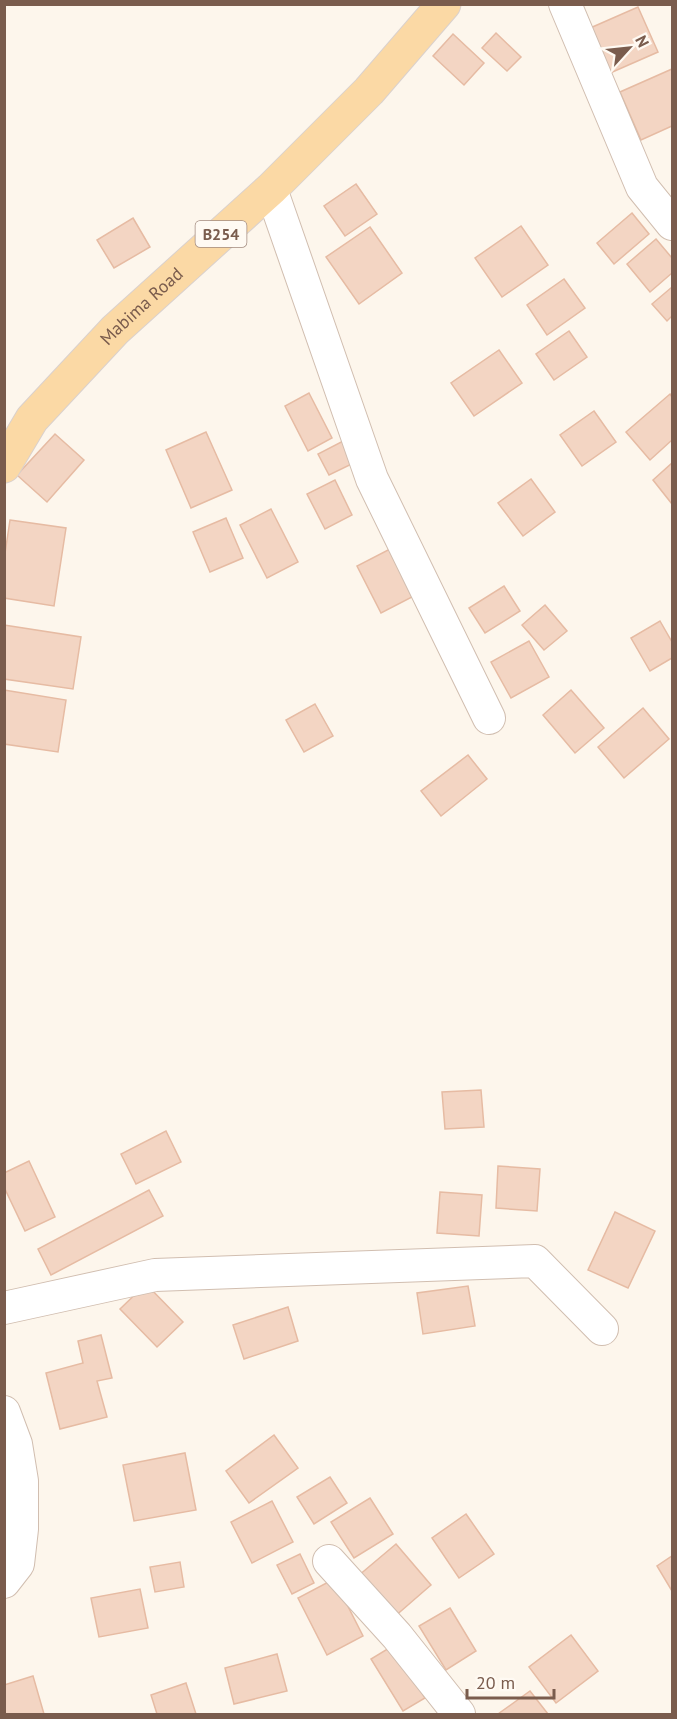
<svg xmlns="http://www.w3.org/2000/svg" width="677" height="1719" viewBox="0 0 677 1719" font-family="'PT Sans',sans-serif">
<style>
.building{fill:#f3d5c3;stroke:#e6bba3;stroke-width:1.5}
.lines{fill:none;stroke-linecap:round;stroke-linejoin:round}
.street-casing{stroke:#d1beb0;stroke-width:34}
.primary-casing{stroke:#dad1cd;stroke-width:35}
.street{stroke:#fff;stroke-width:32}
.primary{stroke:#fbd9a5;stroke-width:33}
.labels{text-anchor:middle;stroke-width:5;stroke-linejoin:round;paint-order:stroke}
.shield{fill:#fffaf3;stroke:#a28b7f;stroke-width:1.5}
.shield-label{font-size:16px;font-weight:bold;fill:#7a5c4d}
.street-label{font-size:18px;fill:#7a5c4d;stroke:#fffaf3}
</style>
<rect width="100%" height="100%" fill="#fdf6ec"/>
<g class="building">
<polygon points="638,7 658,52 608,74 588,29"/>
<polygon points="496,33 521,57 507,71 482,48"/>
<polygon points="453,34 484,63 464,85 433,56"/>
<polygon points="672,69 672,126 641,140 620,92"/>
<polygon points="356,184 377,214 345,236 324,206"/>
<polygon points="632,213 649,234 614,264 597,243"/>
<polygon points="133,218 150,247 114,268 97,240"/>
<polygon points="521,226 548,265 502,297 475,258"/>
<polygon points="370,227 402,273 359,304 326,257"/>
<polygon points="656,239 672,258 672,273 650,292 627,264"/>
<polygon points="564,279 585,308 547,335 527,305"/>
<polygon points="672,287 672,316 667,321 652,304"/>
<polygon points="569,331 587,357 554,380 536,354"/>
<polygon points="499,350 522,383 474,416 451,383"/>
<polygon points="309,393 332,438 308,451 285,406"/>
<polygon points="670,394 672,397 672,440 650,460 626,432"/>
<polygon points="594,411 616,442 582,466 560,435"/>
<polygon points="206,432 232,490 191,508 166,450"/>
<polygon points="55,434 84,460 47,502 17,475"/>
<polygon points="347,439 358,461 329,475 318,454"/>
<polygon points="672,463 672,504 653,480"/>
<polygon points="531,479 555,512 523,536 498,503"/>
<polygon points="335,480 352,515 325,529 307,494"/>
<polygon points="271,509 298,562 267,578 240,525"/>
<polygon points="226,518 243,558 210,572 193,532"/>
<polygon points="10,520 66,528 54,606 4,598 4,560"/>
<polygon points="390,549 414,596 381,613 357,566"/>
<polygon points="504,586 520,611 485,633 469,608"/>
<polygon points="545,605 567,631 544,650 522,625"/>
<polygon points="660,621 672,642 672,658 650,671 631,638"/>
<polygon points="4,625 81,637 73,689 4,679"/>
<polygon points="529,641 549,677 511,698 491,662"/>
<polygon points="4,690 66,700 58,752 4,744"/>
<polygon points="571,690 604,728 575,753 543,715"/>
<polygon points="315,704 333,736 304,752 286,720"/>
<polygon points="643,708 669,739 624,778 598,747"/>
<polygon points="468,755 487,779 441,816 421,791"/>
<polygon points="481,1090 484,1127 445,1129 442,1092"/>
<polygon points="166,1131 181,1162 136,1184 121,1154"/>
<polygon points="29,1161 55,1217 25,1231 4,1187 4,1173"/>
<polygon points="498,1166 540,1169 537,1211 496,1208"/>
<polygon points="149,1190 163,1216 51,1275 38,1249"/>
<polygon points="440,1192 482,1195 479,1236 437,1233"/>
<polygon points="615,1212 655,1231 628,1288 588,1270"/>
<polygon points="146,1284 183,1322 157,1347 120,1309"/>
<polygon points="468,1286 475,1326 423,1334 417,1293"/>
<polygon points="288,1307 298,1341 244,1359 233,1325"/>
<polygon points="101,1335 112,1378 97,1381 107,1417 60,1429 46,1373 83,1363 78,1341"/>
<polygon points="274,1435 298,1468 249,1503 226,1471"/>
<polygon points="185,1453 196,1510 134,1521 123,1465"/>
<polygon points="330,1477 347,1503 314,1524 297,1497"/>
<polygon points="370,1498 393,1534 354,1558 331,1522"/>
<polygon points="272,1501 293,1542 252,1563 231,1522"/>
<polygon points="466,1514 494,1554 459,1578 432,1538"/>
<polygon points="396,1544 431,1585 393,1618 358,1576"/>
<polygon points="300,1554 314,1583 292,1594 277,1565"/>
<polygon points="672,1556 672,1591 657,1566"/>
<polygon points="180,1562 184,1587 155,1592 150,1567"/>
<polygon points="334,1579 363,1636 327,1655 298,1598"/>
<polygon points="140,1589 148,1628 99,1637 91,1598"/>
<polygon points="450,1608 476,1651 446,1670 419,1626"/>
<polygon points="571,1635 598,1671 556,1703 529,1667"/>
<polygon points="394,1645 425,1698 403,1711 371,1659"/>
<polygon points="277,1654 287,1691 234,1704 225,1668"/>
<polygon points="33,1676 44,1714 5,1714 4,1685"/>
<polygon points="186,1683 196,1714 157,1714 151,1695"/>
<polygon points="530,1691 548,1714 498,1714"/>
</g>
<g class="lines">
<g class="street-casing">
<g id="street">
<polyline points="565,4 642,187 672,224"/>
<polyline points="271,189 372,479 489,718"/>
<polyline points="4,1308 155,1275 535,1261 602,1329"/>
<polyline points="4,1412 16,1444 22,1481 22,1529 18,1564 4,1582"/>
<polyline points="329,1561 397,1636 459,1714"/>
</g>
</g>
<g class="primary-casing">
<g id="primary">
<path id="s1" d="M 4,466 L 32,419 L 115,330 L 271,189 L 369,91 L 444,4"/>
</g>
</g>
<use href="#street" class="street"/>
<use href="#primary" class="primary"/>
</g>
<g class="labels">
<rect class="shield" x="195.5" y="221" width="51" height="26" rx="4.5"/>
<g class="shield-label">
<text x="221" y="240">B254</text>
</g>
<g class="street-label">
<text dy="6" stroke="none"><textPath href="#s1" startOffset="212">Mabima Road</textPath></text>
</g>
</g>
<rect width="677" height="1719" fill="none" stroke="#7a5c4d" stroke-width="12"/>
<g transform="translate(629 48) rotate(63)" stroke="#fffaf3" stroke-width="4.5" paint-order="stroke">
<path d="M0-4.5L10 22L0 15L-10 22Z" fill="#7a5c4d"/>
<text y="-9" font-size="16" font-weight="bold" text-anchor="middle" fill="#7a5c4d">N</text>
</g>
<path d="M467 1689v9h87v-9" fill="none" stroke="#7a5c4d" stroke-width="3"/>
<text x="476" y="1689" font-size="18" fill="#7a5c4d" stroke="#fffaf3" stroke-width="4.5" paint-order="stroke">20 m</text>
</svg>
